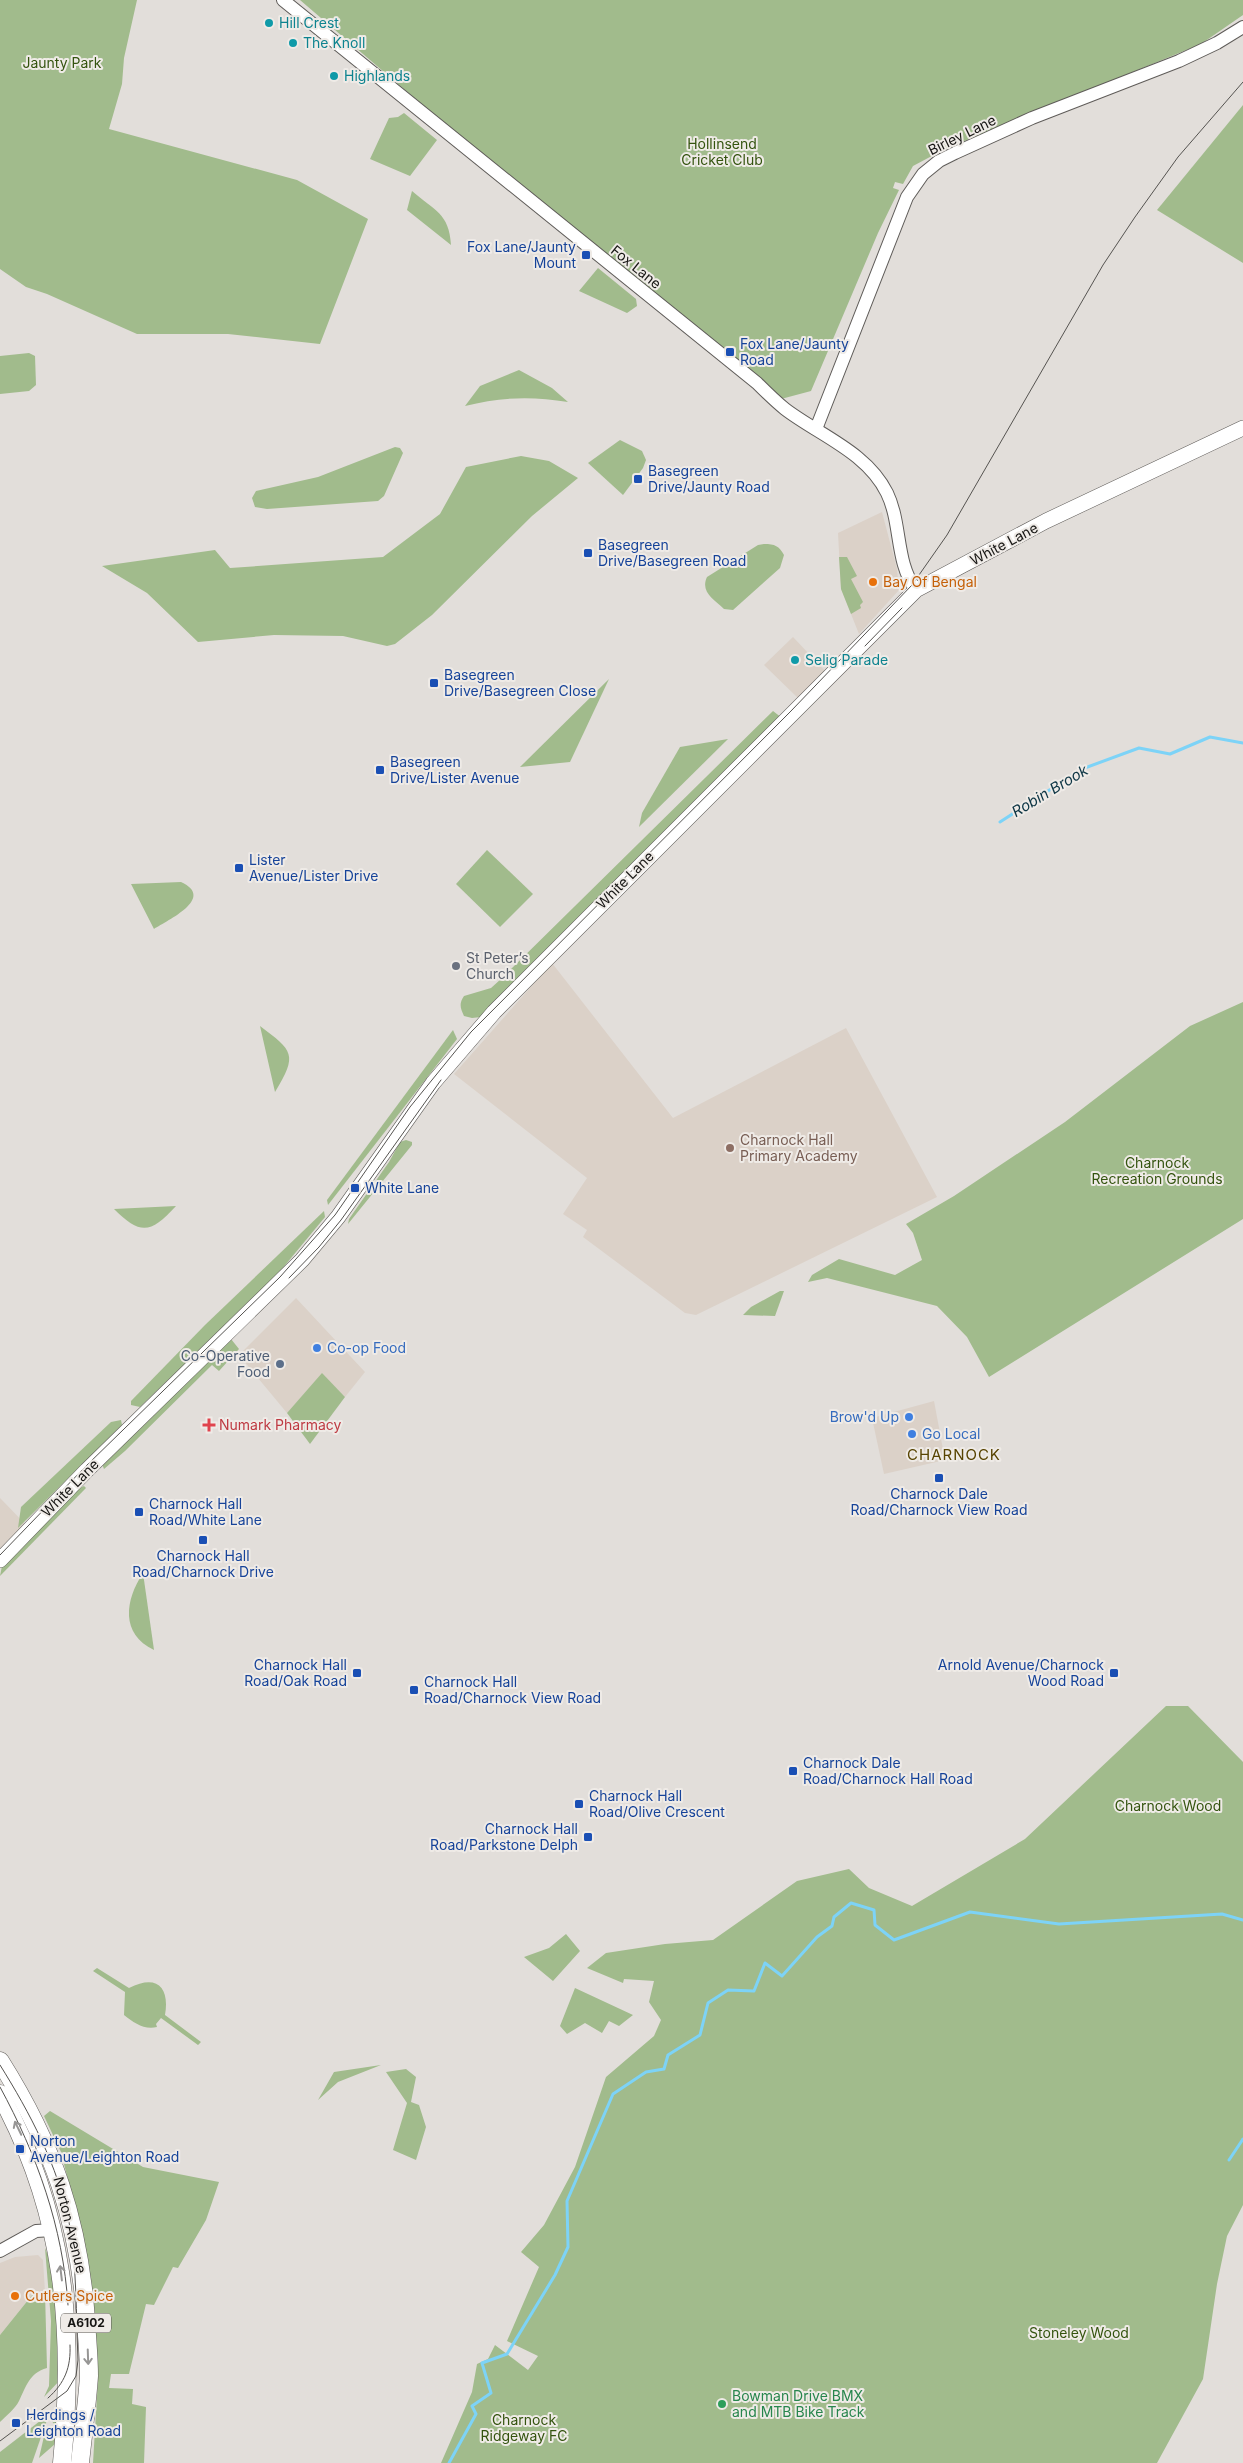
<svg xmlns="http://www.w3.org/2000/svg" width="1243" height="2463" viewBox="0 0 1243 2463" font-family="Inter,sans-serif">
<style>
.built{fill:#dbd1c8}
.green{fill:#a1bb8c}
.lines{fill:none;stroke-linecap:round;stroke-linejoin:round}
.stream{stroke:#7dd3f7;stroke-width:3}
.minor-casing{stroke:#5f5c59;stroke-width:14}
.major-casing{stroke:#5f5c59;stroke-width:16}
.highway-casing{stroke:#5f5c59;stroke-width:19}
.minor{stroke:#fff;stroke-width:12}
.major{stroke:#fff;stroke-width:15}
.highway{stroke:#fff;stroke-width:18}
.tram{stroke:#555350;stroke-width:1}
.oneway{stroke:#979695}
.culture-dot{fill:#0f9aa8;stroke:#efebe7;stroke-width:2}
.transit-dot{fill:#1a4fb4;stroke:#efebe7;stroke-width:2}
.food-dot{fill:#e8710a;stroke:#efebe7;stroke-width:2}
.worship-dot{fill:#6b7280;stroke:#efebe7;stroke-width:2}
.education-dot{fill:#8d6e63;stroke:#efebe7;stroke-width:2}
.shop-dot{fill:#3f7fe0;stroke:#efebe7;stroke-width:2}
.service-dot{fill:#5c6f8a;stroke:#efebe7;stroke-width:2}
.health-dot{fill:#e0444e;stroke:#efebe7;stroke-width:2}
.leisure-dot{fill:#2e9e5b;stroke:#efebe7;stroke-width:2}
.labels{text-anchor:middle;stroke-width:4;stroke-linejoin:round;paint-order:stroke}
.shield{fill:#efebe7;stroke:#585653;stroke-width:1}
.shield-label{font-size:12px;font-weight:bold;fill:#171614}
.culture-label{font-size:14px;fill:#0d838f;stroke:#efebe7;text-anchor:start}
.park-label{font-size:14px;fill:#34540f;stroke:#efebe7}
.street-label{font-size:14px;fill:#171614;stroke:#efebe7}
.transit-label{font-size:14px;fill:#164399;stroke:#efebe7;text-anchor:start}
.food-label{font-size:14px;fill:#c56008;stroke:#efebe7;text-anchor:start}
.worship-label{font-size:14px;fill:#5b616d;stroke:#efebe7;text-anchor:start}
.education-label{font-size:14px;fill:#785e54;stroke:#efebe7;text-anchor:start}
.shop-label{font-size:14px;fill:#366cbe;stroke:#efebe7;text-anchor:start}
.service-label{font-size:14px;fill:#4e5e75;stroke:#efebe7;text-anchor:end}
.health-label{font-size:14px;fill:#be3a42;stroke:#efebe7;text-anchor:start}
.leisure-label{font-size:14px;fill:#27864d;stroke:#efebe7;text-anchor:start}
.water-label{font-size:15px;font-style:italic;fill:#0e3645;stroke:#efebe7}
.neighbourhood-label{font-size:15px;letter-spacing:1px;fill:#584402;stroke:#efebe7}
</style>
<rect width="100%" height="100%" fill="#e2deda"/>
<g class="built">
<polygon points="882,512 897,569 899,590 859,634 841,589 838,533"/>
<polygon points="793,637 826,672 799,699 764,665"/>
<polygon points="552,963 673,1118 846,1028 937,1197 696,1315 685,1313 583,1237 587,1230 563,1214 587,1178 454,1074"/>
<polygon points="296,1298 365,1372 345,1397 322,1374 287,1413 239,1355"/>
<polygon points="934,1401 945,1460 884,1474 872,1418"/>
<polygon points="0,1498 29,1528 0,1557"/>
<polygon points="38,2255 43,2260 45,2292 33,2294 0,2335 0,2263 15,2257"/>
</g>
<g class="green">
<polygon points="0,0 137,0 124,58 122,84 109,129 297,180 368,219 320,344 228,334 137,334 47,294 26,287 0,269"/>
<polygon points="300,0 1243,0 1243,15 1201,44 945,149 913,166 903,184 895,182 893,188 899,190 878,233 811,391 781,399 516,180 447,126"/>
<polygon points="1243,105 1243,263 1157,210"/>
<polygon points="404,113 437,140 410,176 370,159 389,118 398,117"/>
<path d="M 412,191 C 435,211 449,213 451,245 L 407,210 Z"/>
<polygon points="598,268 636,299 637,306 627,313 579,291"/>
<polygon points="29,353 35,356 36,385 29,391 0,394 0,356"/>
<path d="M 519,370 L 552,388 L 568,402 C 532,396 500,397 465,406 L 480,386 Z"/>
<polygon points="620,440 642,451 646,460 643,468 623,495 588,463"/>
<polygon points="395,447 400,448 403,453 384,496 378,501 267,509 255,507 252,498 256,491 318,477"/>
<polygon points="521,456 549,461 578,478 532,516 432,615 395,644 387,646 343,636 274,635 198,642 147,593 102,566 215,550 230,568 383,557 440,514 466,467"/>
<path d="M 764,544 C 775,544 779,546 784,555 L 780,568 L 733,610 L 724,609 C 714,599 700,592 707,577 L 758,545 Z"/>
<polygon points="839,557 847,557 857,576 851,579 863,602 860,605 861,608 851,614 841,589"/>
<polygon points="609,679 570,762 520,767"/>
<path d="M 773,711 L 782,718 L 481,1017 L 472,1018 L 464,1016 C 460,1008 459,1003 464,996 L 491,988 L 501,979 Z"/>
<polygon points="728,739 639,827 642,813 680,747"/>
<polygon points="487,850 533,894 500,927 456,884"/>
<path d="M 181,882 C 216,898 168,920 154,929 L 131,884 Z"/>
<polygon points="1243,1002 1243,1219 989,1377 967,1337 937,1306 827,1278 808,1282 812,1275 839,1259 895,1275 922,1260 913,1233 906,1224 954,1196 1065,1122 1190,1026"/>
<path d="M 260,1026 C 293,1051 298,1054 275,1092 Z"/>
<polygon points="453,1030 457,1039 328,1205 327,1200"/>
<polygon points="406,1140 412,1142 412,1145 348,1224 349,1219 389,1162 400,1142"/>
<path d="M 176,1206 C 151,1233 141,1236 114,1209 Z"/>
<polygon points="324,1211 325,1217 272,1281 140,1407 131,1405 131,1401 205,1325"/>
<polygon points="780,1291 784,1291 775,1316 743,1315 751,1307"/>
<polygon points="231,1339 239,1349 219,1371 212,1365 125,1451 104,1469 102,1464"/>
<polygon points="322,1373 345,1397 310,1444 287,1413"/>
<polygon points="121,1420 122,1425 18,1528 21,1507 111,1422"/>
<polygon points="84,1486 86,1488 0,1576 2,1566 76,1490"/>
<path d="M 143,1573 L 154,1650 C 120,1634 125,1600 143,1573 Z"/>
<polygon points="1166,1706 1188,1706 1243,1762 1243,2205 1227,2236 1217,2284 1203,2379 1157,2463 441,2463 472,2392 477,2364 488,2359 495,2345 528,2370 538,2356 507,2341 539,2267 521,2252 544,2225 575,2167 606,2077 654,2036 661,2020 649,2002 654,1981 624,1979 623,1983 587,1968 606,1953 665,1944 713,1940 797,1881 849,1869 869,1888 912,1906 1025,1839"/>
<polygon points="566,1934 580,1951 553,1981 524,1957 549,1948"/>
<path d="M 97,1968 L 129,1988 C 156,1974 170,1986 165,2015 L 201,2042 L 198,2045 L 161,2018 L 156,2024 L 157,2027 C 144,2030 134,2023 124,2015 L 125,1992 L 93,1971 Z"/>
<polygon points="575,1988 633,2015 619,2026 609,2021 602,2033 585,2023 567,2034 560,2026"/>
<polygon points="381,2065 338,2082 318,2100 334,2072"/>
<polygon points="406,2069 416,2077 411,2102 419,2105 426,2127 416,2160 393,2150 407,2103 386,2072"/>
<polygon points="50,2111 143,2167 219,2182 206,2220 178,2268 173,2267 154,2305 146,2304 129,2374 111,2374 109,2388 133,2389 132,2404 146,2407 144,2463 93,2463 98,2379 82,2236 61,2152 44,2116"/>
<polygon points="45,2248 52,2265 62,2378 44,2397 49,2386 51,2321"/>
<path d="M 45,2292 L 47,2368 C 29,2373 26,2387 19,2401 C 15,2409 6,2416 0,2422 L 0,2335 L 33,2294 Z"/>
<polygon points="49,2414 32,2463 0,2463 0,2452"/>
<polygon points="53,2417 61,2417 55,2444 39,2458 45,2432 51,2429 54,2424 51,2420"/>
</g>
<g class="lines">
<g class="stream">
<polyline points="1000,822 1082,769 1139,748 1170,754 1210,737 1243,743"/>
<polyline points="1229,2160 1243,2139"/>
<polyline points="449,2463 476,2414 472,2406 491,2393 482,2363 507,2354 555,2275 568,2247 567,2201 613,2094 646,2072 664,2069 668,2055 700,2035 708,2003 728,1990 754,1991 765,1963 782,1976 817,1937 832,1926 834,1917 851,1903 874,1910 875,1925 894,1940 970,1912 1059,1924 1222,1914 1243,1920"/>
</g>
<g class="minor-casing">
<g id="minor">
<path d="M 283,0 L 757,383 C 766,392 775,401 785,409 C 819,435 867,452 887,493 C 902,524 895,562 916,590"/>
<polyline points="816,429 907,197 923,174 939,161 955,153 1032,118 1179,61 1217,43 1243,27"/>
<polyline points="0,2251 36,2231 53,2230"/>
</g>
</g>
<g class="major-casing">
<polyline id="major" points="0,1560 87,1470 302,1260 338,1217 433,1083 494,1012 916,590 1046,521 1243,428"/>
</g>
<g class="highway-casing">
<g id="highway">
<path d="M 0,2061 C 53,2145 79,2221 86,2320 C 87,2339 89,2357 89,2376 C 87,2405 83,2434 80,2463"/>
<path d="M 0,2094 C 65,2213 75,2330 62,2463"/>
</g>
</g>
<use href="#minor" class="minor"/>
<use href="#major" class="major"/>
<use href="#highway" class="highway"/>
<g class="tram">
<polyline points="865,646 902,608"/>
<polyline points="289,1278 319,1247 341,1220 441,1080"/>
<polyline points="0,1555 85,1467 280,1277 335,1215 410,1107 471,1032 791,711 912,585 947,535 1103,265 1135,217 1178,157 1243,82"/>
<path d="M 0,2065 C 30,2113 58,2166 69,2222 C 77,2267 76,2315 78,2360 L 76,2376 L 67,2391 L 0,2441"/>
<path d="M 0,2087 C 37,2155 63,2227 68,2305"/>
<path d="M 48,2398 C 65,2383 71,2367 70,2345"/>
</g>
</g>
<defs><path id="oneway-shaft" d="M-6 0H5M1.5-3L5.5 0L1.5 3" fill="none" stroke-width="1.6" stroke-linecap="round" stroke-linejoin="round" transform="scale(1.25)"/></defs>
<g class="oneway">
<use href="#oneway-shaft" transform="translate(18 2128) rotate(-116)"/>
<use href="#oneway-shaft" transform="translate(61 2273) rotate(-97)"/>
<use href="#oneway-shaft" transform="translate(88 2357) rotate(88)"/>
</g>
<g class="culture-dot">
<circle cx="269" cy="23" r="5"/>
<circle cx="293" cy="43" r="5"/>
<circle cx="334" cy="76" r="5"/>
<circle cx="795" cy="660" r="5"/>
</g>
<g class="transit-dot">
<rect x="581" y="250" width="10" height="10" rx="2.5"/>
<rect x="725" y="347" width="10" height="10" rx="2.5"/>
<rect x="633" y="474" width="10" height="10" rx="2.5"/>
<rect x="583" y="548" width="10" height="10" rx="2.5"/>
<rect x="429" y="678" width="10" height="10" rx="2.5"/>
<rect x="375" y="765" width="10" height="10" rx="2.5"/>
<rect x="234" y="863" width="10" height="10" rx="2.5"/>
<rect x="350" y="1183" width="10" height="10" rx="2.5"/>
<rect x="934" y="1473" width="10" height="10" rx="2.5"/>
<rect x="134" y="1507" width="10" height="10" rx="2.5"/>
<rect x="198" y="1535" width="10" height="10" rx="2.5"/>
<rect x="352" y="1668" width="10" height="10" rx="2.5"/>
<rect x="1109" y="1668" width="10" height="10" rx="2.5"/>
<rect x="409" y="1685" width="10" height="10" rx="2.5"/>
<rect x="788" y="1766" width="10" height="10" rx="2.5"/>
<rect x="574" y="1799" width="10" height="10" rx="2.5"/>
<rect x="583" y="1832" width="10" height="10" rx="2.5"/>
<rect x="15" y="2144" width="10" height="10" rx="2.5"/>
<rect x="11" y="2418" width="10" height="10" rx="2.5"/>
</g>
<g class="food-dot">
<circle cx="873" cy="582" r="5"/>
<circle cx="15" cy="2296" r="5"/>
</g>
<circle class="worship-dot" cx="456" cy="966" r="5"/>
<circle class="education-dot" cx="730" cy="1148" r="5"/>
<g class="shop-dot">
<circle cx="317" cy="1348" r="5"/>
<circle cx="909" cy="1417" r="5"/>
<circle cx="912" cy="1434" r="5"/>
</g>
<circle class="service-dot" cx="280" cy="1364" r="5"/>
<path class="health-dot" d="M206.5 1417.5h5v5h5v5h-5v5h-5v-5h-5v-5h5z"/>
<circle class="leisure-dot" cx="722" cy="2404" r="5"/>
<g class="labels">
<rect class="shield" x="61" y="2313.5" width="50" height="19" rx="4"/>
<g class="shield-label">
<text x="86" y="2327">A6102</text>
</g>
<g class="culture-label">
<text x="279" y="28">Hill Crest</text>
<text x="303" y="48">The Knoll</text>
<text x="344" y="81">Highlands</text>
<text x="805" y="665">Selig Parade</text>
</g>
<g class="park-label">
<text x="62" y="68">Jaunty Park</text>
<text x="722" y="149">Hollinsend<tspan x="722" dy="16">Cricket Club</tspan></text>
<text x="1157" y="1168">Charnock<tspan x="1157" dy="16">Recreation Grounds</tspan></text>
<text x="1168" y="1811">Charnock Wood</text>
<text x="1079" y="2338">Stoneley Wood</text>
<text x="524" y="2425">Charnock<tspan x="524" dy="16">Ridgeway FC</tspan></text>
</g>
<g class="street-label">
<text transform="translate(962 135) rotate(-26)" y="5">Birley Lane</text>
<text transform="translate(636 267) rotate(39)" y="5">Fox Lane</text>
<text transform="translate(1004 544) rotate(-28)" y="5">White Lane</text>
<text transform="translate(625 880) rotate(-45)" y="5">White Lane</text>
<text transform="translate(70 1488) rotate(-45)" y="5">White Lane</text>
<text transform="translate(70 2225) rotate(76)" y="5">Norton Avenue</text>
</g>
<g class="transit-label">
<text x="576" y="252" text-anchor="end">Fox Lane/Jaunty<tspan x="576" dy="16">Mount</tspan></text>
<text x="740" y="349">Fox Lane/Jaunty<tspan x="740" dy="16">Road</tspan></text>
<text x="648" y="476">Basegreen<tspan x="648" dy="16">Drive/Jaunty Road</tspan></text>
<text x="598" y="550">Basegreen<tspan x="598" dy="16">Drive/Basegreen Road</tspan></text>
<text x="444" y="680">Basegreen<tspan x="444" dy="16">Drive/Basegreen Close</tspan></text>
<text x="390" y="767">Basegreen<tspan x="390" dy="16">Drive/Lister Avenue</tspan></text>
<text x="249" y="865">Lister<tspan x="249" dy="16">Avenue/Lister Drive</tspan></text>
<text x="365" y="1193">White Lane</text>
<text x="939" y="1499" text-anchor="middle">Charnock Dale<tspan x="939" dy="16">Road/Charnock View Road</tspan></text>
<text x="149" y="1509">Charnock Hall<tspan x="149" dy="16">Road/White Lane</tspan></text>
<text x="203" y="1561" text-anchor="middle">Charnock Hall<tspan x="203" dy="16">Road/Charnock Drive</tspan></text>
<text x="347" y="1670" text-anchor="end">Charnock Hall<tspan x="347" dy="16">Road/Oak Road</tspan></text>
<text x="1104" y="1670" text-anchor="end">Arnold Avenue/Charnock<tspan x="1104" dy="16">Wood Road</tspan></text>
<text x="424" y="1687">Charnock Hall<tspan x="424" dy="16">Road/Charnock View Road</tspan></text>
<text x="803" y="1768">Charnock Dale<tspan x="803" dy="16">Road/Charnock Hall Road</tspan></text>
<text x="589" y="1801">Charnock Hall<tspan x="589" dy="16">Road/Olive Crescent</tspan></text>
<text x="578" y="1834" text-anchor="end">Charnock Hall<tspan x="578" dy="16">Road/Parkstone Delph</tspan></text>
<text x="30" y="2146">Norton<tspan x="30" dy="16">Avenue/Leighton Road</tspan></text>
<text x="26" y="2420">Herdings /<tspan x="26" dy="16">Leighton Road</tspan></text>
</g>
<g class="food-label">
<text x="883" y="587">Bay Of Bengal</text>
<text x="25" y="2301">Cutlers Spice</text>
</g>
<g class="worship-label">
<text x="466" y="963">St Peter’s<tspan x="466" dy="16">Church</tspan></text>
</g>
<g class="education-label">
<text x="740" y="1145">Charnock Hall<tspan x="740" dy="16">Primary Academy</tspan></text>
</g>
<g class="shop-label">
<text x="327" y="1353">Co-op Food</text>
<text x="899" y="1422" text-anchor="end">Brow'd Up</text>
<text x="922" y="1439">Go Local</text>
</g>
<g class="service-label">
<text x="270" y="1361">Co-Operative<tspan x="270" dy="16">Food</tspan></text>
</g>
<g class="health-label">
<text x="219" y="1430">Numark Pharmacy</text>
</g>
<g class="leisure-label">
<text x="732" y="2401">Bowman Drive BMX<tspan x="732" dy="16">and MTB Bike Track</tspan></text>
</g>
<g class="water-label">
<text transform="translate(1050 791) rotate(-31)" y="5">Robin Brook</text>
</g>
<g class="neighbourhood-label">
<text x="954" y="1460">CHARNOCK</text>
</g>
</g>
</svg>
